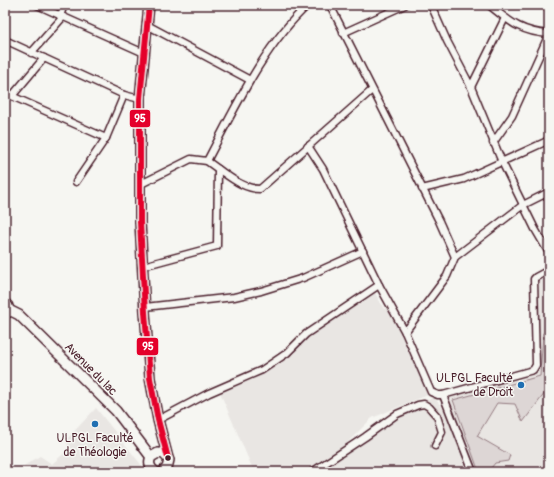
<svg xmlns="http://www.w3.org/2000/svg" width="554" height="477" viewBox="0 0 554 477" font-family="Pangolin,sans-serif">
<style>
.built{fill:#e9e6e3}
.green{fill:#ddd6d5;stroke:#947a80}
.lines{fill:none;stroke-linecap:round;stroke-linejoin:round}
.street-casing{stroke:#4a1f2b;stroke-width:9}
.secondary-casing{stroke:#4a1f2b;stroke-width:12}
.street{stroke:#f6f6f2;stroke-width:6}
.secondary{stroke:#f6f6f2;stroke-width:9}
.bus-1-casing{stroke:#f6f6f2;stroke-width:9}
.bus-1{stroke:#e4002b;stroke-width:6}
.poi-dot{fill:#1f6fb2;stroke:#f6f6f2;stroke-width:1.5}
.bus-dot{fill:#4a1f2b;stroke:#f6f6f2;stroke-width:1.5}
.labels{text-anchor:middle;stroke-width:3;stroke-linejoin:round;paint-order:stroke}
.street-label{font-size:12px;fill:#4a1f2b;stroke:#f6f6f2}
.poi-label{font-size:12px;fill:#4a1f2b;stroke:#f6f6f2;text-anchor:end}
.line-badge{stroke:#f6f6f2;stroke-width:1.5}
.badge-label{font-size:11px;text-anchor:middle;font-weight:bold;fill:#fff}
</style>
<rect width="100%" height="100%" fill="#f6f6f2"/>
<filter id="ink" filterUnits="userSpaceOnUse"><feTurbulence type="fractalNoise" baseFrequency=".025" numOctaves="2"/><feDisplacementMap in="SourceGraphic" scale="8" xChannelSelector="R" yChannelSelector="G"/><feConvolveMatrix kernelMatrix="1 2 1 2 8 2 1 2 1" color-interpolation-filters="sRGB"/></filter>
<g filter="url(#ink)">
<g class="built">
<polygon points="549,274 549,472 475,472 448,398 538,372 539,279"/>
<polygon points="375,293 384,309 390,307 430,394 372,418 341,449 305,472 254,472 219,390 266,373 308,337"/>
<polygon points="434,397 447,414 471,472 319,472 398,417"/>
<polygon points="96,408 147,472 14,472 40,456 52,464 69,449 66,440"/>
</g>
<polygon class="green" points="549,329 549,384 545,393 523,422 515,404 497,403 477,436 510,455 508,461 495,463 488,472 479,472 453,400 540,376 543,333"/>
<g class="lines">
<g class="street-casing">
<g id="street">
<polyline points="37,5 144,53"/>
<polyline points="330,5 439,221 455,257"/>
<polyline points="431,5 447,41 471,87 502,162 535,229 549,253"/>
<path d="M 489,5 C 510,22 521,32 549,34"/>
<polyline points="60,16 64,5"/>
<polyline points="147,25 250,80"/>
<polyline points="343,33 405,5"/>
<polyline points="5,40 124,95 140,99"/>
<polyline points="31,53 63,17"/>
<polyline points="471,87 505,18"/>
<polyline points="5,93 106,138"/>
<polyline points="12,96 44,58"/>
<polyline points="493,143 512,116 549,34"/>
<polyline points="308,146 323,169 379,285 405,332 431,392 438,395 443,395 473,472"/>
<path d="M 207,161 C 235,108 264,45 308,5"/>
<path d="M 218,169 C 231,178 244,189 260,189 L 372,90"/>
<polyline points="76,182 106,138 124,95"/>
<polyline points="139,185 191,159 207,161 218,169 217,246 143,266"/>
<polyline points="422,189 464,179 545,142 549,139"/>
<polyline points="5,301 9,305 11,311"/>
<polyline points="145,307 234,297 261,291 303,278 363,251"/>
<polyline points="405,332 447,276 455,257 523,205 549,192"/>
<polyline points="443,395 533,370 536,365 534,279 536,277 549,270"/>
<polyline points="158,420 209,393 262,370 287,353 306,334 379,285"/>
<polyline points="312,472 365,437 397,414 418,405 424,404 429,407 437,416 442,432 435,446"/>
</g>
</g>
<g class="secondary-casing">
<g id="secondary">
<polyline points="149,5 140,99 140,222 145,312 150,378 158,420 168,458"/>
<polyline points="5,314 11,311 19,315 116,411 151,457"/>
<path d="M 156,472 C 150,469 148,463 151,457 L 158,453 L 164,454 L 169,460 L 167,468 L 162,472"/>
</g>
</g>
<use href="#street" class="street"/>
<use href="#secondary" class="secondary"/>
<g class="bus-1-casing">
<polyline id="bus-1" points="149,5 140,99 140,222 145,312 150,378 158,420 168,458"/>
</g>
<use href="#bus-1" class="bus-1"/>
</g>
</g>
<g class="poi-dot">
<circle cx="521" cy="385" r="4"/>
<circle cx="95" cy="424" r="4"/>
</g>
<circle class="bus-dot" cx="168" cy="458" r="3.5"/>
<g class="labels">
<g class="street-label">
<text transform="translate(91 369) rotate(45)" y="4">Avenue du lac</text>
</g>
<g class="poi-label">
<text x="513" y="382">ULPGL Faculté<tspan x="513" dy="14">de Droit</tspan></text>
<text x="95" y="442" text-anchor="middle">ULPGL Faculté<tspan x="95" dy="14">de Théologie</tspan></text>
</g>
</g>
<g class="line-badge">
<rect x="129" y="109" width="22" height="19" rx="4" fill="#e4002b"/>
<rect x="136" y="337" width="23" height="19" rx="4" fill="#e4002b"/>
</g>
<g class="badge-label">
<text x="140" y="122">95</text>
<text x="148" y="350">95</text>
</g>
<rect width="554" height="477" fill="none" stroke="#f6f6f2" stroke-width="20"/>
<rect x="10" y="10" width="534" height="457" fill="none" stroke="#4a1f2b" stroke-width="1.5" filter="url(#ink)"/>
</svg>
